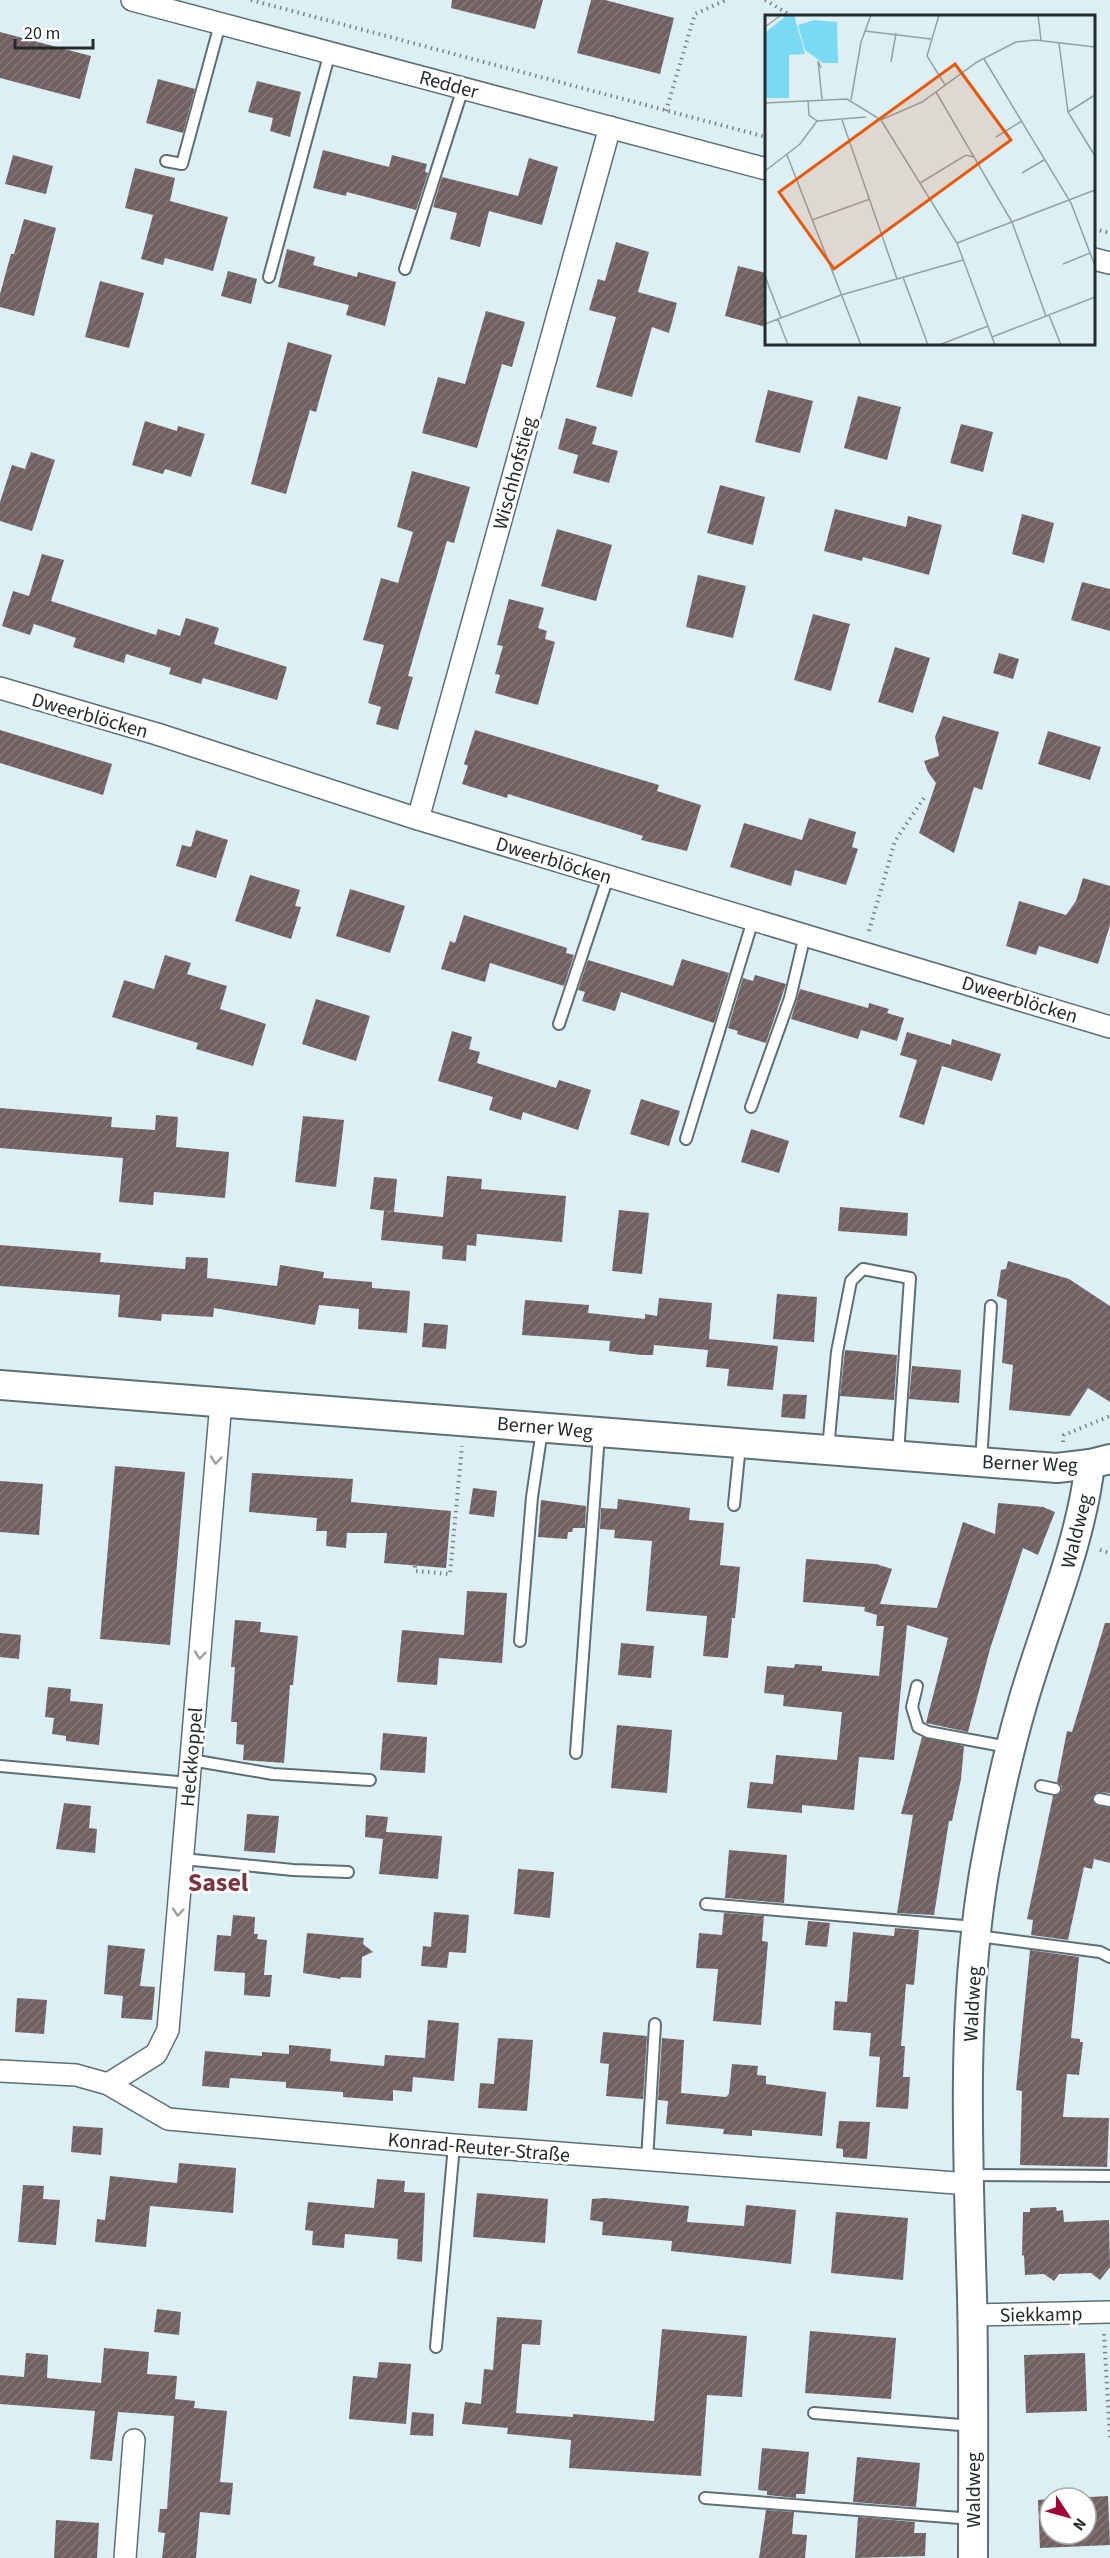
<svg xmlns="http://www.w3.org/2000/svg" width="1110" height="2558" viewBox="0 0 1110 2558" font-family="'Source Sans 3',sans-serif">
<style>
.building{fill:url(#building-hatch)}
.lines{fill:none;stroke-linecap:round;stroke-linejoin:round}
.lane-casing{stroke:#5e6f74;stroke-width:14}
.street-casing{stroke:#5e6f74;stroke-width:24}
.secondary-casing{stroke:#5e6f74;stroke-width:32}
.path{stroke:#778487;stroke-width:4;stroke-dasharray:1.5 4.5;stroke-linecap:butt}
.lane{stroke:#fff;stroke-width:10}
.street{stroke:#fff;stroke-width:21}
.secondary{stroke:#fff;stroke-width:28}
.oneway{stroke:#9ca0a0}
.labels{text-anchor:middle;stroke-width:6;stroke-linejoin:round;paint-order:stroke}
.street-label{font-size:20px;fill:#232b2d;stroke:#fff}
.district-label{font-size:26px;font-weight:bold;fill:#7c353e;stroke:#fff}
.inset-road{fill:none;stroke:#92a1a5;stroke-width:1.5}
.view{fill:#e8590c;fill-opacity:0.15;stroke:#e8590c;stroke-width:3}
.inset-edge{fill:none;stroke:#232b2d;stroke-width:3}
</style>
<defs>
<pattern id="building-hatch" width="6" height="6" patternUnits="userSpaceOnUse" patternTransform="scale(1.5)"><rect width="6" height="6" fill="#716061"/><path d="M-1 1l2-2M0 6l6-6M5 7l2-2" fill="none" stroke="#847879"/></pattern>
</defs>
<rect width="100%" height="100%" fill="#dceff5"/>
<g class="building">
<polygon points="452,0 543,0 535,29 451,8"/>
<polygon points="591,0 605,0 674,18 660,74 577,53"/>
<polygon points="0,32 91,56 80,99 0,78"/>
<polygon points="158,79 195,89 183,133 146,123"/>
<polygon points="257,81 301,92 290,137 270,131 273,118 248,112"/>
<polygon points="323,150 389,167 392,155 427,164 425,172 428,173 416,210 347,192 346,196 313,188"/>
<polygon points="13,155 53,166 46,194 5,184"/>
<polygon points="529,158 558,167 542,225 489,211 480,247 450,239 457,213 433,207 442,177 518,196"/>
<polygon points="135,168 175,178 170,201 228,217 213,271 165,258 163,265 141,259 153,215 125,208"/>
<polygon points="24,219 56,228 34,316 0,307 0,294 11,254 14,254"/>
<polygon points="616,242 649,252 638,292 677,303 669,333 652,327 632,397 596,387 616,317 589,310 598,279 605,281"/>
<polygon points="287,249 315,257 313,265 357,277 358,272 396,282 385,326 346,315 349,305 278,287"/>
<polygon points="738,266 766,273 766,327 725,316"/>
<polygon points="228,271 257,279 251,304 221,296"/>
<polygon points="100,281 144,293 129,348 85,337"/>
<polygon points="486,311 525,322 512,367 502,364 477,448 422,433 438,377 465,384"/>
<polygon points="288,342 332,355 316,412 310,410 286,494 251,484"/>
<polygon points="768,390 813,401 800,453 755,442"/>
<polygon points="858,396 901,407 887,460 844,448"/>
<polygon points="566,418 597,427 592,444 618,451 609,483 573,473 578,455 558,449"/>
<polygon points="145,421 177,431 178,426 205,434 191,477 165,469 163,474 132,465"/>
<polygon points="961,424 993,432 983,472 950,463"/>
<polygon points="31,452 55,460 32,531 0,521 0,502 12,465 25,469"/>
<polygon points="412,471 470,487 454,543 447,541 408,676 413,677 398,730 376,724 381,707 368,703 384,645 363,640 381,578 398,583 413,532 397,527"/>
<polygon points="720,485 765,497 753,545 707,533"/>
<polygon points="835,509 906,527 908,516 942,525 929,575 863,557 862,561 824,551"/>
<polygon points="1022,514 1054,523 1044,563 1012,554"/>
<polygon points="557,529 612,545 596,601 541,586"/>
<polygon points="42,554 64,560 51,601 156,635 158,629 180,636 186,618 219,628 214,644 287,667 277,700 203,678 201,684 169,674 171,668 126,654 124,663 98,655 73,647 76,638 34,624 30,635 2,626 13,591 29,596"/>
<polygon points="698,575 746,586 733,638 686,627"/>
<polygon points="1082,582 1110,589 1110,631 1071,620"/>
<polygon points="509,599 544,608 538,628 547,631 545,639 555,642 538,705 495,693 500,675 495,674 503,646 497,645"/>
<polygon points="813,614 850,624 831,691 794,680"/>
<polygon points="895,647 930,658 913,713 878,702"/>
<polygon points="999,653 1019,659 1013,679 993,673"/>
<polygon points="943,716 999,732 982,790 974,787 954,853 919,833 936,783 928,772 924,761 939,756 935,737"/>
<polygon points="0,730 112,764 103,795 0,763"/>
<polygon points="475,730 659,785 657,791 701,805 687,851 641,840 643,836 508,794 507,798 462,784 468,766 464,764"/>
<polygon points="1048,731 1101,747 1090,780 1038,764"/>
<polygon points="809,818 856,832 852,847 858,849 846,885 795,870 791,886 730,867 744,823 802,840"/>
<polygon points="196,830 228,840 216,878 176,866 182,845 191,847"/>
<polygon points="250,875 300,890 295,906 301,907 291,939 235,921"/>
<polygon points="1083,878 1110,886 1110,925 1098,964 1039,946 1036,955 1006,946 1019,901 1066,915 1076,901"/>
<polygon points="350,889 405,906 390,953 336,936"/>
<polygon points="464,915 567,948 566,953 574,955 564,986 490,963 485,982 441,969 450,941 455,943"/>
<polygon points="165,955 191,963 187,974 227,986 220,1009 266,1024 253,1066 196,1049 198,1043 112,1017 124,980 154,989"/>
<polygon points="682,959 729,973 714,1023 621,992 615,1011 582,1001 585,992 578,990 588,960 673,986"/>
<polygon points="755,975 786,984 766,1043 737,1034 738,1031 728,1028 743,978 753,981"/>
<polygon points="800,989 868,1008 869,1003 889,1009 887,1013 904,1018 897,1041 861,1030 858,1039 791,1019"/>
<polygon points="316,999 370,1016 356,1061 302,1044"/>
<polygon points="452,1031 472,1037 469,1049 480,1052 477,1063 556,1088 559,1080 591,1090 578,1130 523,1112 521,1120 489,1110 493,1097 438,1081"/>
<polygon points="907,1032 951,1045 952,1039 1001,1054 992,1081 942,1066 924,1125 899,1117 917,1060 900,1055"/>
<polygon points="641,1099 680,1111 669,1146 630,1134"/>
<polygon points="0,1108 112,1117 111,1127 155,1130 156,1115 178,1117 176,1147 229,1152 225,1198 154,1192 153,1205 119,1202 123,1158 0,1148"/>
<polygon points="303,1116 344,1120 336,1187 295,1182"/>
<polygon points="751,1129 789,1141 779,1173 741,1162"/>
<polygon points="447,1176 482,1179 481,1189 566,1196 562,1242 477,1234 476,1246 467,1245 466,1261 442,1259 443,1246 381,1240 384,1211 443,1217"/>
<polygon points="374,1177 397,1179 394,1212 370,1209"/>
<polygon points="840,1207 908,1213 907,1236 838,1231"/>
<polygon points="619,1210 649,1213 642,1274 612,1271"/>
<polygon points="0,1245 101,1253 100,1262 185,1269 186,1257 208,1258 207,1278 277,1286 280,1265 324,1272 323,1278 372,1282 372,1288 410,1291 407,1333 358,1329 359,1309 319,1305 315,1325 214,1308 213,1317 162,1314 161,1321 118,1317 120,1295 0,1286"/>
<polygon points="1008,1261 1069,1279 1110,1306 1110,1402 1088,1388 1070,1416 1009,1410 1013,1365 1002,1363 1007,1300 997,1296 1001,1270 1006,1269"/>
<polygon points="777,1294 817,1297 814,1342 773,1339"/>
<polygon points="659,1298 712,1303 709,1339 778,1346 773,1390 727,1386 729,1369 706,1367 708,1350 654,1345 653,1355 641,1355 609,1351 610,1341 522,1335 525,1300 589,1305 588,1313 645,1319 645,1314 657,1316"/>
<polygon points="424,1323 448,1325 446,1349 422,1347"/>
<polygon points="845,1350 897,1355 894,1400 840,1396"/>
<polygon points="912,1366 961,1370 959,1403 909,1399"/>
<polygon points="783,1394 807,1395 805,1419 781,1417"/>
<polygon points="115,1466 185,1472 170,1645 100,1639"/>
<polygon points="252,1473 353,1479 351,1502 451,1511 446,1568 384,1563 387,1533 347,1533 346,1548 326,1546 327,1531 316,1531 317,1518 249,1512"/>
<polygon points="0,1481 43,1484 39,1535 0,1532"/>
<polygon points="473,1488 497,1491 494,1517 469,1514"/>
<polygon points="618,1499 690,1508 689,1520 724,1523 720,1565 740,1567 735,1618 732,1618 728,1658 703,1656 707,1616 646,1611 652,1541 614,1538 615,1530 600,1529 601,1508 617,1509"/>
<polygon points="541,1500 586,1506 585,1528 573,1528 572,1532 568,1532 567,1539 538,1537"/>
<polygon points="998,1503 1043,1507 1055,1512 1038,1555 1023,1548 990,1649 968,1732 926,1723 948,1638 907,1625 894,1760 859,1757 854,1810 802,1805 802,1813 747,1808 750,1782 773,1784 776,1755 837,1760 842,1712 783,1706 784,1695 764,1693 767,1666 794,1668 795,1664 822,1666 822,1671 879,1676 884,1626 876,1626 877,1615 864,1611 865,1607 803,1602 806,1559 876,1564 892,1569 880,1604 937,1608 963,1522 995,1534"/>
<polygon points="467,1591 507,1593 502,1663 439,1658 437,1685 397,1682 402,1630 464,1635"/>
<polygon points="235,1620 261,1622 260,1632 298,1636 293,1685 290,1685 284,1763 243,1760 244,1745 236,1744 237,1722 231,1722 235,1667 231,1667"/>
<polygon points="1105,1623 1110,1623 1110,1793 1097,1792 1092,1798 1095,1805 1110,1808 1110,1863 1094,1859 1092,1869 1084,1867 1068,1940 1031,1935 1033,1920 1027,1919 1053,1796 1062,1791 1062,1786 1057,1782 1067,1731 1072,1732"/>
<polygon points="0,1633 21,1635 19,1659 0,1657"/>
<polygon points="621,1643 654,1646 651,1678 618,1675"/>
<polygon points="48,1687 71,1689 70,1701 103,1704 99,1745 66,1741 66,1736 52,1734 54,1718 45,1717"/>
<polygon points="617,1725 672,1730 667,1793 611,1788"/>
<polygon points="383,1733 427,1737 425,1773 380,1770"/>
<polygon points="922,1737 964,1746 961,1779 952,1821 949,1821 934,1915 897,1913 913,1815 901,1814"/>
<polygon points="64,1803 91,1806 89,1828 97,1829 95,1853 56,1849"/>
<polygon points="247,1814 279,1816 275,1853 244,1851"/>
<polygon points="366,1815 388,1817 386,1832 442,1836 438,1879 379,1874 383,1839 365,1837"/>
<polygon points="729,1850 787,1855 784,1903 725,1898"/>
<polygon points="518,1869 554,1872 550,1918 514,1914"/>
<polygon points="434,1912 469,1915 466,1953 449,1952 447,1968 421,1966 423,1946 431,1947"/>
<polygon points="724,1913 764,1916 762,1941 768,1942 761,2025 713,2021 718,1969 696,1968 699,1933 722,1935"/>
<polygon points="233,1915 255,1917 254,1934 258,1934 257,1939 267,1940 264,1975 272,1975 270,1997 244,1995 245,1973 214,1971 217,1935 231,1936"/>
<polygon points="808,1921 830,1923 827,1947 805,1945"/>
<polygon points="895,1928 919,1930 914,1985 906,1984 901,2046 905,2046 903,2077 910,2077 908,2109 876,2107 880,2057 869,2056 871,2033 833,2030 835,2001 847,2002 853,1932 894,1936"/>
<polygon points="307,1933 364,1938 363,1944 373,1952 362,1957 361,1978 341,1977 340,1979 303,1973"/>
<polygon points="108,1945 145,1949 140,1986 155,1987 152,2020 121,2018 123,1996 104,1994"/>
<polygon points="1030,1950 1079,1957 1071,2038 1080,2039 1080,2042 1083,2042 1079,2075 1067,2074 1063,2117 1109,2118 1107,2167 1020,2165 1022,2091 1016,2090"/>
<polygon points="17,1998 47,2000 44,2034 15,2032"/>
<polygon points="428,2020 459,2023 454,2081 413,2077 412,2092 393,2090 393,2101 343,2097 343,2092 286,2088 286,2082 230,2078 229,2088 202,2086 205,2051 262,2056 262,2052 289,2054 289,2045 331,2049 330,2061 384,2066 385,2055 425,2058"/>
<polygon points="603,2032 647,2036 643,2099 606,2096 609,2064 600,2063"/>
<polygon points="498,2038 533,2040 527,2111 478,2108 480,2083 494,2084"/>
<polygon points="662,2038 684,2040 681,2093 726,2097 729,2094 732,2064 758,2066 757,2075 766,2076 766,2084 826,2092 822,2136 752,2130 752,2136 723,2134 724,2129 666,2124 668,2101 658,2100"/>
<polygon points="839,2121 870,2122 867,2159 843,2157 843,2149 836,2148"/>
<polygon points="73,2126 103,2128 101,2155 71,2152"/>
<polygon points="179,2163 236,2168 233,2213 150,2206 146,2247 95,2242 97,2219 105,2220 110,2176 177,2183"/>
<polygon points="377,2179 405,2181 404,2192 425,2193 422,2262 397,2259 398,2239 345,2234 344,2248 312,2245 313,2231 305,2230 308,2202 374,2208"/>
<polygon points="23,2185 44,2186 43,2199 60,2200 56,2245 18,2242"/>
<polygon points="477,2193 548,2199 545,2243 473,2237"/>
<polygon points="605,2198 689,2206 687,2222 744,2226 746,2205 796,2210 791,2264 671,2251 672,2241 602,2235 603,2222 590,2220 592,2199"/>
<polygon points="1056,2207 1057,2211 1063,2210 1064,2222 1109,2220 1110,2267 1100,2280 1091,2273 1059,2274 1054,2281 1044,2274 1025,2275 1024,2255 1022,2256 1023,2212 1030,2212 1030,2208"/>
<polygon points="836,2212 908,2218 903,2280 831,2273"/>
<polygon points="157,2309 181,2312 179,2335 154,2332"/>
<polygon points="497,2317 542,2320 540,2345 522,2344 516,2413 573,2417 573,2414 654,2421 662,2329 747,2336 742,2397 707,2395 701,2476 569,2468 571,2440 507,2434 508,2428 462,2424 465,2402 481,2404 484,2369 493,2370"/>
<polygon points="810,2331 896,2338 891,2399 805,2393"/>
<polygon points="104,2348 149,2352 147,2374 177,2376 175,2399 195,2401 194,2408 227,2411 220,2482 233,2483 230,2515 200,2512 196,2558 162,2558 165,2533 158,2532 160,2509 167,2509 174,2416 118,2412 112,2461 90,2459 95,2411 0,2404 0,2375 24,2377 26,2353 48,2355 47,2378 101,2383"/>
<polygon points="1085,2353 1087,2411 1026,2413 1024,2355"/>
<polygon points="379,2362 411,2364 406,2424 349,2419 353,2376 377,2378"/>
<polygon points="412,2412 434,2414 433,2436 410,2435"/>
<polygon points="762,2448 809,2452 805,2494 796,2494 796,2498 767,2495 767,2491 758,2490"/>
<polygon points="857,2457 920,2463 916,2507 853,2502"/>
<polygon points="1108,2496 1110,2545 1040,2548 1038,2500 1050,2499 1050,2534 1086,2534 1086,2498 1071,2498"/>
<polygon points="766,2510 794,2512 792,2534 807,2535 805,2558 759,2558"/>
<polygon points="858,2517 915,2522 914,2533 926,2533 925,2556 855,2558"/>
<polygon points="56,2520 99,2523 97,2558 54,2558"/>
</g>
<g class="lines">
<g class="lane-casing">
<g id="lane">
<polyline points="166,161 182,164 220,24"/>
<polyline points="405,269 463,88"/>
<polyline points="269,277 330,52"/>
<polyline points="559,1024 608,877"/>
<polyline points="751,1107 790,998 805,935"/>
<polyline points="686,1139 753,920"/>
<polyline points="828,1449 837,1352 851,1281 863,1269 910,1278 898,1454"/>
<polyline points="981,1461 991,1306"/>
<polyline points="734,1505 740,1445"/>
<polyline points="520,1641 532,1497 542,1430"/>
<polyline points="917,1686 912,1707 918,1727 928,1732 1008,1747"/>
<polyline points="576,1753 599,1434"/>
<polyline points="191,1760 273,1774 370,1780"/>
<polyline points="0,1766 189,1783"/>
<polyline points="1041,1786 1055,1789"/>
<polyline points="1099,1799 1110,1801"/>
<polyline points="183,1859 293,1870 348,1872"/>
<polyline points="706,1904 975,1927"/>
<polyline points="978,1936 1100,1952 1110,1957"/>
<polyline points="647,2161 655,2024"/>
<polyline points="969,2175 1110,2176"/>
<polyline points="436,2347 454,2145"/>
<polyline points="814,2413 973,2426"/>
<polyline points="705,2498 973,2519"/>
</g>
</g>
<g class="street-casing">
<g id="street">
<polyline points="132,0 766,169"/>
<polyline points="1094,259 1110,263"/>
<polyline points="0,688 157,734 418,819 1110,1027"/>
<polyline points="418,819 610,127"/>
<polyline points="0,2071 76,2075 108,2084 168,2119 454,2145 969,2184"/>
<polyline points="108,2084 156,2054 168,2030 221,1402"/>
<polyline points="973,2315 1110,2312"/>
<polyline points="125,2558 134,2440"/>
</g>
</g>
<g class="secondary-casing">
<g id="secondary">
<polyline points="0,1385 1057,1468 1090,1464 1110,1459"/>
<path d="M 973,2558 C 973,2471 974,2383 972,2296 C 968,2156 961,2013 984,1873 C 994,1817 1006,1760 1022,1705 C 1045,1624 1080,1548 1090,1464"/>
</g>
</g>
<g class="path">
<polyline points="251,0 766,137"/>
<polyline points="765,0 792,16"/>
<polyline points="666,111 695,14 726,0"/>
<polyline points="1094,229 1110,233"/>
<polyline points="869,931 895,841 926,795"/>
<polyline points="1063,1442 1064,1435 1110,1416"/>
<polyline points="1100,1550 1110,1553"/>
<polyline points="415,1566 415,1571 450,1574 462,1446"/>
<polyline points="1104,2334 1110,2438"/>
</g>
<use href="#lane" class="lane"/>
<use href="#street" class="street"/>
<use href="#secondary" class="secondary"/>
</g>
<defs><path id="oneway-chevron" d="M-2-3.5L2.5 0L-2 3.5" fill="none" stroke-width="1.6" stroke-linecap="round" stroke-linejoin="round" transform="scale(1.5)"/></defs>
<g class="oneway">
<use href="#oneway-chevron" transform="translate(216 1460) rotate(95)"/>
<use href="#oneway-chevron" transform="translate(200 1655) rotate(95)"/>
<use href="#oneway-chevron" transform="translate(178 1912) rotate(95)"/>
</g>
<g class="labels">
<g class="street-label">
<text transform="translate(449 84) rotate(15)" y="7">Redder</text>
<text transform="translate(514 473) rotate(-75)" y="7">Wischhofstieg</text>
<text transform="translate(90 715) rotate(16)" y="7">Dweerblöcken</text>
<text transform="translate(554 860) rotate(17)" y="7">Dweerblöcken</text>
<text transform="translate(1020 999) rotate(17)" y="7">Dweerblöcken</text>
<text transform="translate(545 1427) rotate(5)" y="7">Berner Weg</text>
<text transform="translate(1030 1463) rotate(2)" y="7">Berner Weg</text>
<text transform="translate(1076 1531) rotate(-76)" y="7">Waldweg</text>
<text transform="translate(191 1757) rotate(-85)" y="7">Heckkoppel</text>
<text transform="translate(972 2004) rotate(-87)" y="7">Waldweg</text>
<text transform="translate(479 2147) rotate(5)" y="7">Konrad-Reuter-Straße</text>
<text transform="translate(1041 2314) rotate(-1)" y="7">Siekkamp</text>
<text transform="translate(973 2490) rotate(-90)" y="7">Waldweg</text>
</g>
<g class="district-label">
<text x="218" y="1891">Sasel</text>
</g>
</g>
<g transform="translate(765 15)">
<rect width="330" height="330" fill="#dceff5"/>
<path d="M 49,5 L 72,7 L 73,48 L 58,48 L 40,35 L 33,10 Z" fill="#7ad9f3"/>
<path d="M 22,0 L 29,0 L 40,39 L 24,40 L 24,83 L 0,83 L 0,18 Z" fill="#7ad9f3"/>
<path class="inset-road" d="M 174,0 L 162,41 L 180,70M 273,0 L 276,25M 0,12 L 16,0M 100,16 L 166,24M 294,28 L 303,97 L 330,141M 219,44 L 306,188 L 330,251M 126,47 L 131,18M 56,53 L 53,46 L 57,84M 171,77 L 247,207 L 281,301M 43,85 L 44,100 L 52,106M 86,85 L 96,27 L 106,0M 0,88 L 82,84 L 116,105 L 157,87 L 212,47 L 251,27 L 270,25 L 330,32M 303,97 L 330,80M 77,105 L 132,264M 116,105 L 192,228 L 230,330M 52,106 L 101,102M 231,122 L 257,106M 22,140 L 96,330M 0,156 L 35,129 L 52,106M 257,158 L 279,145M 155,168 L 201,140 L 208,142M 47,205 L 105,184M 192,228 L 330,175M 298,249 L 325,238M 0,261 L 16,303M 138,262 L 163,330M 284,300 L 296,330M 13,304 L 23,330M 0,309 L 76,280 L 198,245M 227,322 L 330,282M 174,330 L 223,311"/>
<path class="view" d="M 190,49 L 246,125 L 69,254 L 14,177 Z"/>
<rect width="330" height="330" class="inset-edge"/>
</g>
<g transform="translate(1068 2516) rotate(126)"><circle r="28" fill="#ffffff" stroke="#a7aaab" stroke-width="1.5"/>
<path d="M0-4.5L10 22L0 15L-10 22Z" fill="#a20337"/>
<text y="-9" font-size="16" font-weight="bold" text-anchor="middle" fill="#232b2d">N</text>
</g>
<path d="M15 39v9h78v-9" fill="none" stroke="#232b2d" stroke-width="3"/>
<text x="24" y="39" font-size="18" fill="#232b2d" stroke="#ffffff" stroke-width="4.5" paint-order="stroke">20 m</text>
</svg>
